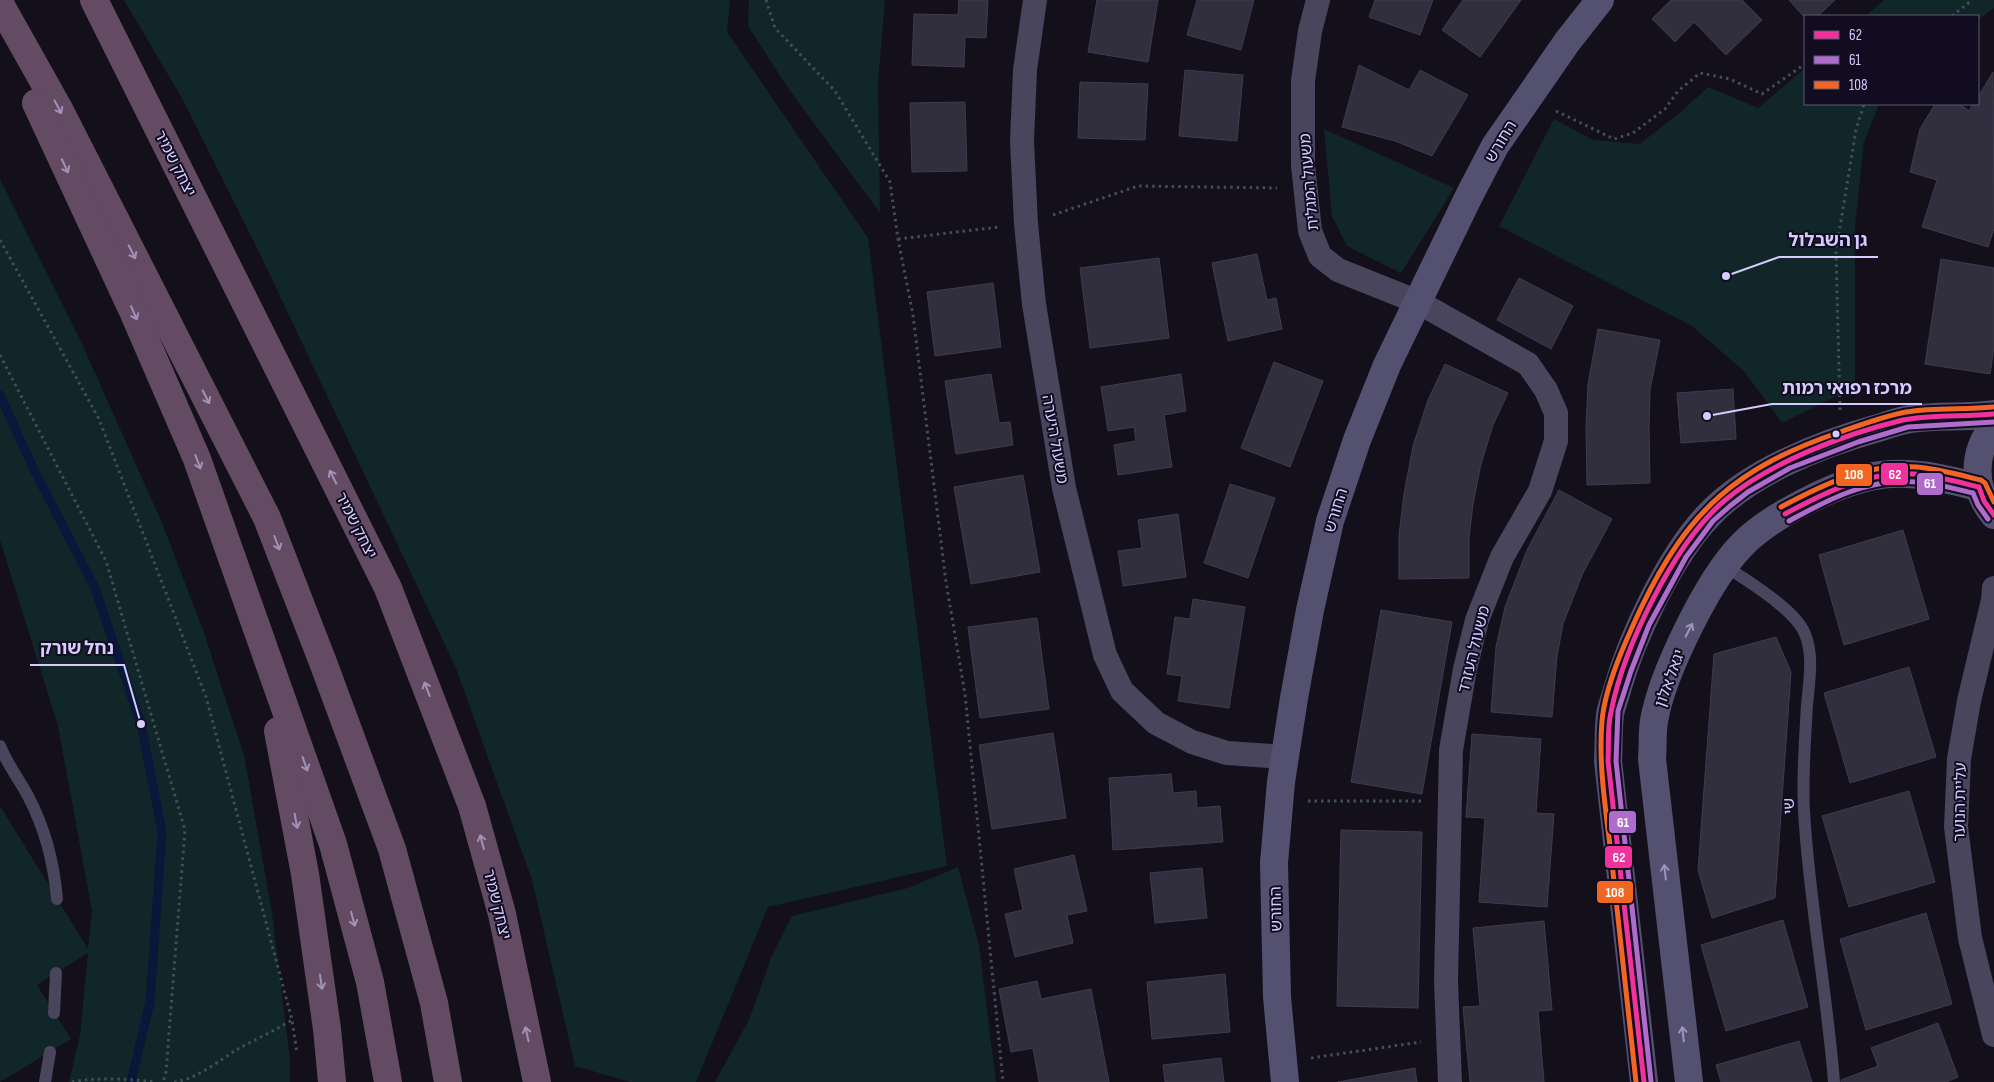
<svg xmlns="http://www.w3.org/2000/svg" width="1994" height="1082" viewBox="0 0 1994 1082" font-family="'Sofia Sans Condensed','Noto Sans Hebrew',sans-serif">
<style>
.green{fill:#102628}
.lines{fill:none;stroke-linecap:round;stroke-linejoin:round}
.stream{stroke:#09173a;stroke-width:9}
.building{fill:#312e3e;stroke:#403a50}
.path{stroke:#434e5d;stroke-width:3;stroke-dasharray:2.5 4;stroke-linecap:butt}
.lane{stroke:#48455d;stroke-width:12}
.street{stroke:#48455d;stroke-width:24}
.secondary{stroke:#545170;stroke-width:28}
.highway{stroke:#634c63;stroke-width:28}
.bus-1-casing{stroke:#110c20;stroke-width:9}
.bus-2-casing{stroke:#110c20;stroke-width:9}
.bus-3-casing{stroke:#110c20;stroke-width:9}
.bus-1{stroke:#ef339a;stroke-width:5}
.bus-2{stroke:#b06ccc;stroke-width:5}
.bus-3{stroke:#f26522;stroke-width:5}
.oneway{stroke:#a292b9}
.oneway2{stroke:#9b94bf}
.bus-dot{fill:#d5cbff;stroke:#110c20;stroke-width:2}
.labels{text-anchor:middle;stroke-width:4;stroke-linejoin:round;paint-order:stroke}
.street-label{font-size:16px;fill:#d5cbff;stroke:#110c20}
.leader{fill:none;stroke:#d5cbff;stroke-width:2}
.callout-dot{fill:#d5cbff;stroke:#110c20;stroke-width:2}
.callout-label{font-size:18px;text-anchor:middle;font-weight:bold;fill:#d5cbff;stroke:#110c20;stroke-width:4;stroke-linejoin:round;paint-order:stroke}
.line-badge{stroke:#110c20;stroke-width:2}
.badge-label{font-size:14px;text-anchor:middle;font-weight:bold;fill:#fff}
</style>
<rect width="100%" height="100%" fill="#13101c"/>
<g class="green">
<polygon points="124,0 730,0 727,32 868,238 947,866 768,907 696,1082 630,1082 575,1066 532,880 456,668 261,256 183,100"/>
<polygon points="749,0 885,0 878,84 880,213 788,88 748,26"/>
<polygon points="1884,0 1994,0 1994,8 1978,20 1978,16 1866,16"/>
<polygon points="1805,68 1805,104 1879,104 1864,142 1855,226 1855,387 1782,423 1744,371 1692,326 1499,226 1554,119 1593,140 1640,144 1682,111 1708,87 1758,108"/>
<polygon points="1324,129 1454,188 1401,273 1347,246 1332,216"/>
<polygon points="0,179 83,346 162,523 203,630 244,755 272,913 290,1060 290,1082 69,1082 80,1035 88,953 37,985 71,1039 0,1082 0,806 88,949 92,911 58,726 0,540"/>
<polygon points="958,867 979,945 996,1082 715,1082 749,1020 771,958 792,916 908,888"/>
</g>
<g class="lines">
<polyline class="stream" points="0,395 35,472 95,588 141,724 162,832 150,1002 131,1082"/>
</g>
<g class="building">
<polygon points="959,0 988,0 986,38 965,37 964,67 912,65 914,14 958,15"/>
<polygon points="1097,0 1158,0 1148,62 1088,52"/>
<polygon points="1197,0 1254,0 1241,50 1187,35"/>
<polygon points="1375,0 1433,0 1420,35 1369,17"/>
<polygon points="1463,0 1521,0 1480,57 1442,30"/>
<polygon points="1671,0 1742,0 1762,20 1726,55 1694,22 1675,42 1652,19"/>
<polygon points="1789,0 1835,0 1818,16 1805,16 1805,18"/>
<polygon points="1359,65 1409,90 1420,70 1468,95 1432,156 1395,141 1342,127"/>
<polygon points="1185,70 1243,75 1237,141 1179,136"/>
<polygon points="1993,72 1994,229 1988,247 1922,227 1937,180 1910,172 1920,129 1935,104 1960,104 1969,111 1973,104 1978,104 1978,97"/>
<polygon points="1080,82 1148,84 1145,140 1078,138"/>
<polygon points="965,102 967,171 912,172 910,103"/>
<polygon points="1257,254 1267,300 1276,298 1282,329 1228,341 1212,263"/>
<polygon points="1159,258 1169,338 1090,348 1080,268"/>
<polygon points="1941,259 1994,268 1994,347 1990,374 1925,364"/>
<polygon points="1519,278 1573,306 1551,349 1497,320"/>
<polygon points="993,283 1001,347 935,356 927,292"/>
<polygon points="1598,329 1660,340 1650,390 1649,427 1650,483 1587,485 1586,427 1588,384"/>
<polygon points="1274,362 1323,381 1290,467 1241,448"/>
<polygon points="1445,364 1508,393 1493,425 1481,464 1473,504 1469,538 1469,578 1399,579 1399,535 1404,494 1413,446 1428,400"/>
<polygon points="991,374 999,423 1010,422 1013,445 956,454 945,381"/>
<polygon points="1181,374 1186,411 1164,415 1172,467 1118,475 1114,445 1136,441 1134,427 1108,431 1101,387"/>
<polygon points="1733,389 1736,439 1681,443 1677,393"/>
<polygon points="1023,475 1040,572 971,584 954,487"/>
<polygon points="1230,484 1275,498 1248,578 1204,563"/>
<polygon points="1559,490 1612,519 1582,575 1563,624 1557,656 1552,717 1491,712 1496,647 1505,607 1527,550"/>
<polygon points="1178,514 1186,577 1123,586 1118,551 1142,548 1138,520"/>
<polygon points="1903,530 1929,619 1844,645 1819,555"/>
<polygon points="1193,599 1245,607 1229,708 1178,701 1182,676 1167,674 1175,617 1190,619"/>
<polygon points="1381,610 1452,622 1422,794 1351,782"/>
<polygon points="1037,618 1049,709 980,718 968,627"/>
<polygon points="1776,637 1791,672 1775,898 1712,918 1698,870 1714,654"/>
<polygon points="1909,667 1936,757 1850,783 1824,693"/>
<polygon points="1053,733 1066,818 992,829 979,745"/>
<polygon points="1472,734 1541,739 1536,813 1554,814 1547,907 1479,902 1485,818 1466,817"/>
<polygon points="1171,774 1173,793 1196,791 1197,808 1220,806 1223,842 1113,850 1109,778"/>
<polygon points="1909,791 1935,882 1849,907 1822,816"/>
<polygon points="1341,830 1422,832 1418,1008 1337,1006"/>
<polygon points="1074,855 1087,911 1067,915 1073,943 1015,957 1005,914 1023,910 1014,869"/>
<polygon points="1202,868 1207,918 1155,923 1150,873"/>
<polygon points="1926,913 1952,1004 1866,1030 1840,939"/>
<polygon points="1783,920 1808,1007 1726,1031 1701,945"/>
<polygon points="1544,921 1552,1010 1538,1011 1544,1082 1470,1082 1463,1007 1480,1006 1473,928"/>
<polygon points="1225,974 1230,1032 1152,1039 1147,982"/>
<polygon points="1037,981 1041,999 1091,989 1109,1082 1039,1082 1033,1048 1011,1052 999,989"/>
<polygon points="1938,1023 1958,1077 1946,1082 1841,1082 1841,1080 1878,1066 1871,1048"/>
<polygon points="1799,1041 1812,1082 1721,1082 1716,1065"/>
<polygon points="1221,1058 1224,1082 1165,1082 1163,1065"/>
<polygon points="1415,1068 1417,1082 1338,1082"/>
</g>
<g class="lines">
<g class="path">
<polyline points="766,0 775,28 835,91 890,182 898,239 913,315 946,582 965,694 1003,1082"/>
<polyline points="1952,16 1972,0"/>
<polyline points="1556,111 1614,139 1633,133 1665,109 1678,91 1700,73 1730,79 1762,94 1805,64"/>
<polyline points="1053,215 1138,186 1277,188"/>
<polyline points="898,239 999,227"/>
<polyline points="0,240 99,419 206,697 292,1020 297,1053"/>
<polyline points="0,355 106,561 185,830 166,1072 163,1082"/>
<polyline points="1840,410 1836,251 1856,130 1864,104"/>
<polyline points="1308,801 1421,801"/>
<polyline points="1311,1058 1421,1042"/>
<path d="M 72,1082 C 96,1077 130,1079 155,1082"/>
<path d="M 174,1082 C 197,1079 217,1062 236,1050 C 254,1040 274,1031 292,1020"/>
</g>
<g class="lane">
<path d="M 1725,566 C 1746,580 1796,610 1805,634 C 1814,655 1809,683 1807,705 C 1805,741 1802,776 1804,811 C 1809,901 1827,992 1834,1082"/>
<path d="M 0,746 C 7,764 19,779 28,796 C 45,828 54,864 57,899"/>
<polyline points="54,1013 56,973"/>
<polyline points="45,1082 50,1052"/>
</g>
<g class="street">
<polyline points="1035,0 1025,70 1022,141 1026,224 1034,304 1064,488 1105,655 1122,691 1156,723 1192,742 1227,753 1285,757"/>
<polyline points="1318,0 1310,31 1303,81 1303,165 1310,231 1320,256 1338,270 1418,302 1528,364 1546,390 1556,413 1556,441 1540,491 1502,557 1477,620 1465,669 1451,750 1446,982 1450,1082"/>
<polyline points="1994,588 1993,600 1969,701 1959,759 1956,827 1970,938 1994,1035"/>
</g>
<g class="secondary">
<path d="M 1994,426 C 1972,452 1972,489 1994,515"/>
<polyline points="1285,1082 1277,997 1274,863 1281,782 1294,698 1310,610 1330,521 1357,440 1387,365 1469,196 1495,146 1567,42 1600,0"/>
<path d="M 1644,1082 L 1608,761 C 1609,746 1608,730 1610,715 C 1611,707 1615,698 1617,690 C 1632,637 1670,556 1708,516 C 1749,472 1821,444 1878,428 C 1889,425 1900,420 1911,419 C 1938,415 1966,418 1994,414"/>
<path d="M 1689,1082 L 1652,759 C 1653,747 1652,734 1654,721 C 1662,674 1708,580 1741,546 C 1769,516 1841,480 1881,475 C 1914,470 1948,480 1979,487"/>
</g>
<g class="highway">
<polyline points="94,0 388,588 472,806 502,914 537,1082"/>
<polyline points="0,4 59,109 267,518 324,665 392,849 434,1003 448,1082"/>
<polyline points="36,103 132,309 197,459 333,844 370,982 388,1082"/>
<polyline points="278,731 305,874 327,1029 332,1082"/>
</g>
<g class="bus-1-casing">
<g id="bus-1">
<path d="M 1785,514 C 1826,492 1867,471 1915,474 C 1937,476 1958,482 1979,487 L 1984,501 L 1994,515"/>
<path d="M 1644,1082 L 1608,761 C 1609,745 1607,728 1611,712 C 1624,646 1674,544 1724,501 C 1770,462 1845,434 1903,420 C 1933,414 1964,417 1994,414"/>
</g>
</g>
<g class="bus-2-casing">
<g id="bus-2">
<path d="M 1789,521 C 1829,499 1869,478 1916,482 C 1936,483 1954,489 1973,493 L 1978,505 L 1988,519"/>
<polyline points="1651,1081 1616,761 1618,711 1631,671 1649,625 1686,557 1713,521 1730,506 1748,492 1790,468 1858,442 1908,427 1994,422"/>
</g>
</g>
<g class="bus-3-casing">
<g id="bus-3">
<path d="M 1781,507 C 1824,484 1867,463 1917,467 C 1939,469 1960,475 1981,480 L 1985,483 L 1994,502"/>
<path d="M 1636,1082 C 1628,1009 1620,936 1612,863 C 1607,816 1598,768 1602,721 C 1605,686 1626,640 1641,608 C 1688,510 1737,467 1840,432 C 1861,425 1884,416 1906,412 C 1935,407 1964,410 1993,407"/>
</g>
</g>
<use href="#bus-1" class="bus-1"/>
<use href="#bus-2" class="bus-2"/>
<use href="#bus-3" class="bus-3"/>
</g>
<defs><path id="oneway-shaft" d="M-6 0H5M1.5-3L5.5 0L1.5 3" fill="none" stroke-width="1.6" stroke-linecap="round" stroke-linejoin="round" transform="scale(1.25)"/></defs>
<g class="oneway">
<use href="#oneway-shaft" transform="translate(58 107) rotate(62)"/>
<use href="#oneway-shaft" transform="translate(65 166) rotate(65)"/>
<use href="#oneway-shaft" transform="translate(132 252) rotate(63)"/>
<use href="#oneway-shaft" transform="translate(134 313) rotate(66)"/>
<use href="#oneway-shaft" transform="translate(206 397) rotate(63)"/>
<use href="#oneway-shaft" transform="translate(198 462) rotate(69)"/>
<use href="#oneway-shaft" transform="translate(333 477) rotate(-117)"/>
<use href="#oneway-shaft" transform="translate(277 543) rotate(69)"/>
<use href="#oneway-shaft" transform="translate(427 689) rotate(-111)"/>
<use href="#oneway-shaft" transform="translate(305 764) rotate(71)"/>
<use href="#oneway-shaft" transform="translate(296 821) rotate(79)"/>
<use href="#oneway-shaft" transform="translate(482 842) rotate(-105)"/>
<use href="#oneway-shaft" transform="translate(353 919) rotate(75)"/>
<use href="#oneway-shaft" transform="translate(321 982) rotate(82)"/>
<use href="#oneway-shaft" transform="translate(527 1034) rotate(-102)"/>
</g>
<g class="oneway2">
<use href="#oneway-shaft" transform="translate(1689 630) rotate(-63)"/>
<use href="#oneway-shaft" transform="translate(1665 872) rotate(-96)"/>
<use href="#oneway-shaft" transform="translate(1683 1034) rotate(-96)"/>
</g>
<circle class="bus-dot" cx="1836" cy="434" r="4.5"/>
<g class="labels">
<g class="street-label">
<text transform="translate(1500 141) rotate(-59)" y="6">החורש</text>
<text transform="translate(176 163) rotate(63)" y="6">יצחק שמיר</text>
<text transform="translate(1308 182) rotate(-95)" y="6">משעול המגלית</text>
<text transform="translate(1056 439) rotate(80)" y="6">משעול היערה</text>
<text transform="translate(1335 510) rotate(-73)" y="6">החורש</text>
<text transform="translate(357 525) rotate(63)" y="6">יצחק שמיר</text>
<text transform="translate(1473 649) rotate(-76)" y="6">משעול העזרד</text>
<text transform="translate(1669 678) rotate(-70)" y="6">יגאל אלון</text>
<text transform="translate(1959 802) rotate(-89)" y="6">עליית הנוער</text>
<text transform="translate(1788 806) rotate(-93)" y="6">שי</text>
<text transform="translate(498 904) rotate(76)" y="6">יצחק שמיר</text>
<text transform="translate(1275 909) rotate(-91)" y="6">החורש</text>
</g>
</g>
<path class="leader" d="M1726 276L1779 257H1878M1707 416L1772 404H1922M141 724L124 665H30"/>
<g class="callout-dot">
<circle cx="1726" cy="276" r="5"/>
<circle cx="1707" cy="416" r="5"/>
<circle cx="141" cy="724" r="5"/>
</g>
<g class="callout-label">
<text x="1828" y="246">גן השבלול</text>
<text x="1847" y="394">מרכז רפואי רמות</text>
<text x="77" y="654">נחל שורק</text>
</g>
<g class="line-badge">
<rect x="1880" y="462" width="29" height="24" rx="5" fill="#ef339a"/>
<rect x="1835" y="463" width="38" height="24" rx="5" fill="#f26522"/>
<rect x="1916" y="472" width="28" height="24" rx="5" fill="#b06ccc"/>
<rect x="1608" y="810" width="29" height="24" rx="5" fill="#b06ccc"/>
<rect x="1604" y="845" width="29" height="24" rx="5" fill="#ef339a"/>
<rect x="1596" y="880" width="38" height="24" rx="5" fill="#f26522"/>
</g>
<g class="badge-label">
<text x="1895" y="479">62</text>
<text x="1854" y="479">108</text>
<text x="1930" y="488">61</text>
<text x="1623" y="827">61</text>
<text x="1619" y="862">62</text>
<text x="1615" y="897">108</text>
</g>
<rect x="1804" y="15" width="175" height="90" fill="#110c20" stroke="#5f5879"/>
<rect x="1814" y="31" width="25" height="8" fill="#ef339a" stroke="#5f5879"/>
<text x="1849" y="40" font-size="15" fill="#d5cbff">62</text>
<rect x="1814" y="56" width="25" height="8" fill="#b06ccc" stroke="#5f5879"/>
<text x="1849" y="65" font-size="15" fill="#d5cbff">61</text>
<rect x="1814" y="81" width="25" height="8" fill="#f26522" stroke="#5f5879"/>
<text x="1849" y="90" font-size="15" fill="#d5cbff">108</text>
</svg>
